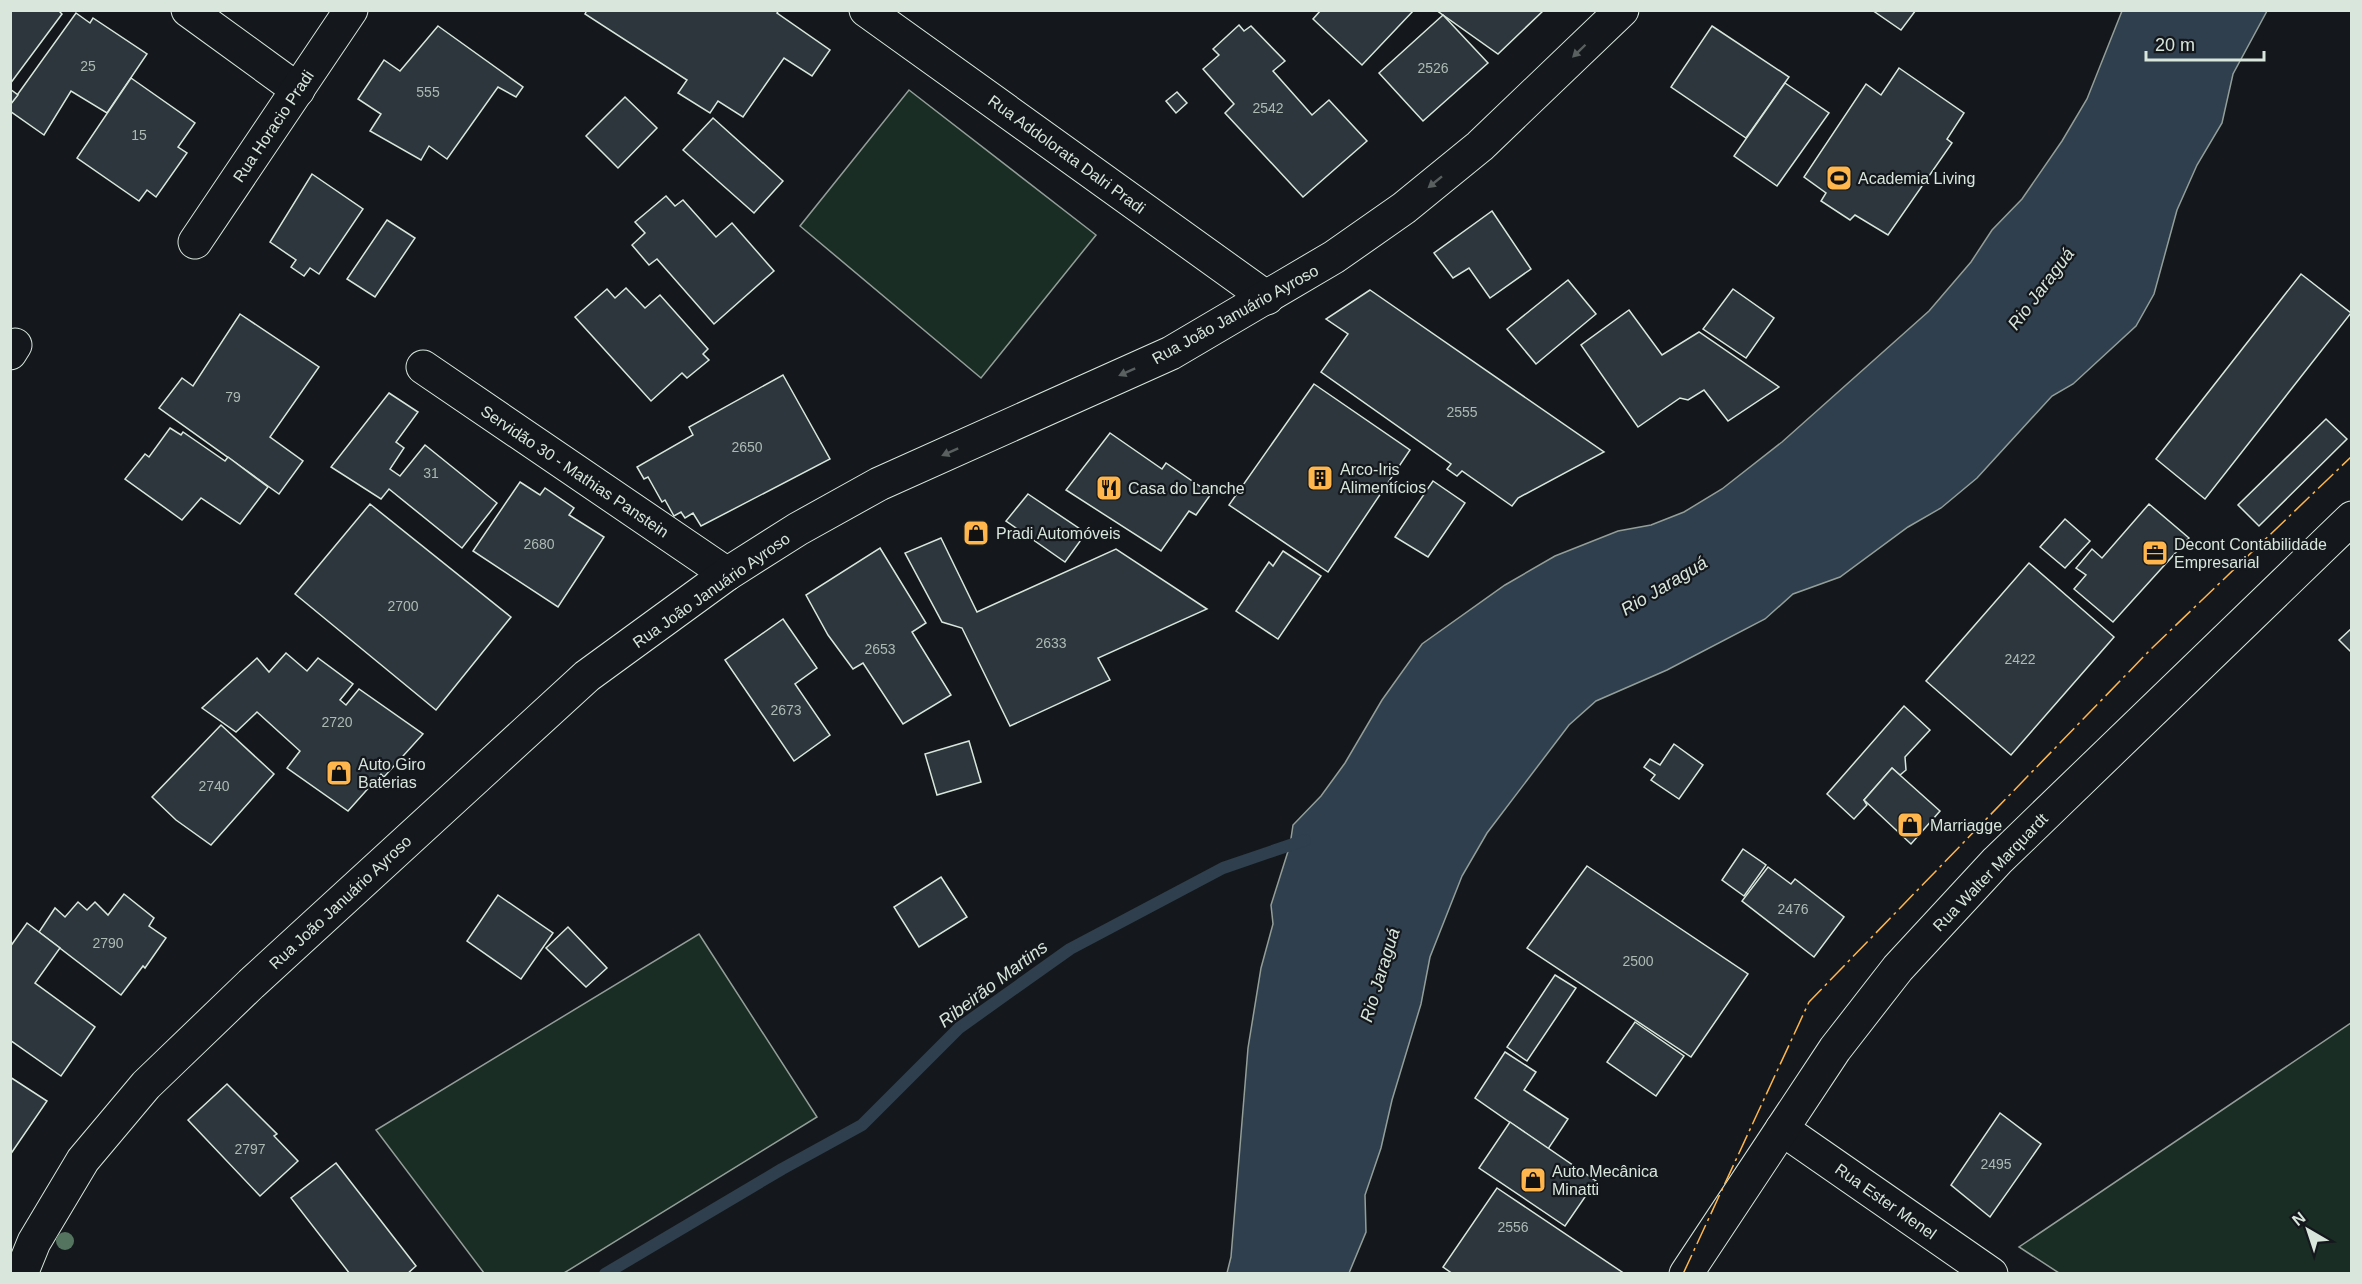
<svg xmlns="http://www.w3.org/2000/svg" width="2362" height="1284" viewBox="0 0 2362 1284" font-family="Helvetica,sans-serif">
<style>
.green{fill:#1a2d24;stroke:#939e99;stroke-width:1.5}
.water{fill:#2f3f4d;stroke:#939e99;stroke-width:1.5}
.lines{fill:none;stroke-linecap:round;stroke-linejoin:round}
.stream{stroke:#2f3f4d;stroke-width:12}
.building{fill:#2c363c;stroke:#d8e6dc;stroke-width:1.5}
.minor-casing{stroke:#d8e6dc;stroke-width:35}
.primary-casing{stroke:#d8e6dc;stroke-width:35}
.minor{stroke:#14181c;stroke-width:33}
.primary{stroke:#14181c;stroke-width:33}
.power{stroke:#ffb74d;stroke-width:1.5;stroke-dasharray:21 4.5 3 4.5;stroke-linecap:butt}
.tree{fill:#55745f}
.oneway{fill:#59605f}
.labels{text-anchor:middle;stroke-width:4.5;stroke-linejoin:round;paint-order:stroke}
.number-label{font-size:14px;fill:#adbab4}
.street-label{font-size:16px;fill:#d8e6dc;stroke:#14181c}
.poi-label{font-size:16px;fill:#d8e6dc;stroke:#14181c;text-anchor:start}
.water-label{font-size:18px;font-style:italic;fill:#d8e6dc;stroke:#14181c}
</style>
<rect width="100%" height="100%" fill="#14181c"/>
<g class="green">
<polygon points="909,90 1096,235 981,378 800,226"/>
<polygon points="699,934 817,1117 564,1273 484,1273 376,1130"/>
<polygon points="2351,1023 2351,1273 2059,1273 2019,1247"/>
</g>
<polygon class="water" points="2122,11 2267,11 2233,74 2222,123 2197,165 2177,210 2154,294 2136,326 2073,384 2052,396 1977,478 1941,508 1908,527 1840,577 1793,594 1765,619 1667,670 1596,701 1569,725 1487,833 1462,876 1430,957 1421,1004 1392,1100 1381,1148 1365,1195 1366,1232 1349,1273 1227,1273 1231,1257 1248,1048 1261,968 1273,924 1271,905 1290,845 1293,825 1321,796 1345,763 1382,700 1422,644 1505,585 1555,556 1618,531 1651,525 1684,512 1722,489 1782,442 1929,311 1971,262 1992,230 2022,199 2062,141 2087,99"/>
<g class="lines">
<polyline class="stream" points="605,1274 782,1169 862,1125 959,1028 1070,949 1223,868 1305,840"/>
</g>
<g class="building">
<polygon points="10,10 58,10 62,14 10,84"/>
<polygon points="587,10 779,10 777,13 830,50 812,76 784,58 743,117 718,101 710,113 678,93 687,80 585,14"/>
<polygon points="1321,10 1414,10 1362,65 1313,19"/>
<polygon points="1436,10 1544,10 1498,54"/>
<polygon points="1872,10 1916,10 1901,30"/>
<polygon points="76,13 90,23 93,18 147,54 107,113 71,91 44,135 10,111 10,105"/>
<polygon points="1443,15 1488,63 1423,121 1379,73"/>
<polygon points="1239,25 1244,31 1251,26 1285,61 1273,71 1312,115 1329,100 1367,141 1303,197 1225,113 1234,104 1203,69 1219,55 1213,49"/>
<polygon points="438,26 523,87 516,97 498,87 447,159 429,146 421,160 370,131 381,114 358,99 384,60 400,71"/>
<polygon points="1712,26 1789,77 1746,138 1671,87"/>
<polygon points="1899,68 1964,113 1947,139 1952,143 1888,235 1855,215 1850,220 1821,201 1826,193 1804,177 1866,84 1881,95"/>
<polygon points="131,78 195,123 178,147 187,153 156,197 147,190 139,201 77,158"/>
<polygon points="1785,83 1829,113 1777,186 1734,156"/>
<polygon points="10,89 18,95 10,105"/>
<polygon points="1177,92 1187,103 1176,113 1166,101"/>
<polygon points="625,97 657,128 618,168 586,136"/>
<polygon points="713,118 783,181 754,213 683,150"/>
<polygon points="312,174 363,209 319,274 310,268 304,276 291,267 296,260 270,242"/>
<polygon points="666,196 675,206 683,200 716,237 732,223 774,271 714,324 657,259 649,265 632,245 645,233 635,222"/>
<polygon points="1492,211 1531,269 1490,298 1469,268 1453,278 1434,253"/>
<polygon points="387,220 415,238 375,297 347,279"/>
<polygon points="2301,274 2351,313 2205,499 2156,459"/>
<polygon points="1568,280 1596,314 1536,364 1507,329"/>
<polygon points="626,288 645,308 660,295 708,349 703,354 709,360 687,378 682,373 651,401 575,317 607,289 615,298"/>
<polygon points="1733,289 1774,318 1746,358 1703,329"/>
<polygon points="1370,290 1604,452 1518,498 1512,506 1462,471 1457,476 1447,469 1451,464 1321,372 1348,334 1326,319"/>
<polygon points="1629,310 1662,355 1699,332 1779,387 1728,421 1704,390 1688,400 1680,398 1638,427 1581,345"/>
<polygon points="240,314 319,367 270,437 303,461 279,494 159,408 182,378 193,386"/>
<polygon points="783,375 830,459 701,526 693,513 685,518 681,512 674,516 665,500 662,502 648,477 644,479 637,467 693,435 689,427"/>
<polygon points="1314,384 1410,450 1328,572 1229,505"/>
<polygon points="389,393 418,412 396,442 404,448 390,469 400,476 425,445 497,503 462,548 389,489 381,499 331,467"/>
<polygon points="2326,419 2347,439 2259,526 2238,505"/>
<polygon points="170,428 181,435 183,432 225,461 228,457 268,487 240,524 201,498 182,520 125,479 145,454 149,457"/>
<polygon points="1110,433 1162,469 1166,463 1211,494 1196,515 1189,511 1161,551 1066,490"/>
<polygon points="1433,481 1465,503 1428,557 1395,537"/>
<polygon points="520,482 540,495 545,488 574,508 569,515 604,537 558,607 473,551"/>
<polygon points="1028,494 1086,533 1065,562 1006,521"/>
<polygon points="370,504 511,617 436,710 295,594"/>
<polygon points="2149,504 2189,538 2113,622 2074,589 2086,575 2076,568 2092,549 2102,558"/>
<polygon points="2065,519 2090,541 2065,568 2040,547"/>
<polygon points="941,538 977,612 1116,549 1207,609 1098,658 1110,680 1010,726 962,628 942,622 905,553"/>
<polygon points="880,548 926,623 912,632 951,695 903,724 863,663 853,669 828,635 806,595"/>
<polygon points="1283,551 1321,576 1278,639 1236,611 1269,562 1273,566"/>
<polygon points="2029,563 2114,637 2011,755 1926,681"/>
<polygon points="783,619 817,668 795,684 830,735 794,761 725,660"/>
<polygon points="2352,628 2352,653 2339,640"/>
<polygon points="286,653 307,671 318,658 353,684 340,700 346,705 359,689 423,734 384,777 381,774 348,811 287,768 300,751 257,712 236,732 202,708 257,658 269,672"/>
<polygon points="1904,706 1930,730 1905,757 1906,770 1900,775 1892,768 1864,800 1867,805 1854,819 1827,794"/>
<polygon points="221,725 274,774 211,845 176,820 152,797"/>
<polygon points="969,741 981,782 937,795 925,754"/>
<polygon points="1674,744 1703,765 1679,799 1651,780 1655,775 1644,767 1650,759 1660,765"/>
<polygon points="1892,768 1940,811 1911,844 1864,800"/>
<polygon points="1743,849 1766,865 1744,896 1722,880"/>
<polygon points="1587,866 1748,974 1691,1057 1527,948"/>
<polygon points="1768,867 1791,884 1795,879 1844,917 1814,957 1742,901"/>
<polygon points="941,877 967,917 919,947 894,907"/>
<polygon points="124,894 154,918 149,926 166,938 145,968 143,966 121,995 39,932 55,908 65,917 78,902 87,910 95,902 108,915"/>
<polygon points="498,895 553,933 521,979 467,941"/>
<polygon points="27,923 60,948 35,983 95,1027 61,1076 10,1040 10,947"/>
<polygon points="568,927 607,968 586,987 546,948"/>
<polygon points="1555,975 1576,988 1527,1061 1507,1047"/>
<polygon points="1635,1022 1684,1056 1656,1096 1607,1062"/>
<polygon points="1505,1052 1536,1072 1524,1090 1568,1119 1548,1149 1475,1098"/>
<polygon points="10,1077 47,1101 10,1155"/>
<polygon points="227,1084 277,1134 274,1136 298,1161 260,1196 188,1120"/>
<polygon points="2000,1113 2041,1144 1990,1217 1951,1185"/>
<polygon points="1510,1122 1596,1181 1565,1226 1479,1168"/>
<polygon points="336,1163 416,1266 407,1274 350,1274 291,1198"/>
<polygon points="1497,1188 1625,1274 1453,1274 1443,1267"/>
</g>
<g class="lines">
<g class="minor-casing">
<g id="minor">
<polyline points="188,10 298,90"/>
<polyline points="866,10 1267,298"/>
<polyline points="195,242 351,10"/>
<polyline points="10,353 15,345"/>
<polyline points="423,367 727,574"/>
<polyline points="1782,1129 1991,1274"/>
</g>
</g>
<g class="primary-casing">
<g id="primary">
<polyline points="21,1274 34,1242 83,1160 146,1085 251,984 587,676 727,574 798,529 879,484 1171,353 1334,257 1404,208 1480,146 1622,10"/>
<polyline points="1686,1274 1835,1049 1898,968 1997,861 2352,518"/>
</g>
</g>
<use href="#minor" class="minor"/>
<use href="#primary" class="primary"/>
<polyline class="power" points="1683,1274 1809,1002 2151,649 2352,456"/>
</g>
<circle class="tree" cx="65" cy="1241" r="9"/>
<defs><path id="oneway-solid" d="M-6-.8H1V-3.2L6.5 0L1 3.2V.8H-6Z" transform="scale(1.5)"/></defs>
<g class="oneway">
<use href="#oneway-solid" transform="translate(1579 51) rotate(136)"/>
<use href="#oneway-solid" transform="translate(1435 182) rotate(141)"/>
<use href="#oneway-solid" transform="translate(1127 372) rotate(156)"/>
<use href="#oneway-solid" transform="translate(950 452) rotate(156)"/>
</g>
<defs>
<g id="stadium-square" transform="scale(1.35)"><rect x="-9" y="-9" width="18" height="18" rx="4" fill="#ffb74d" stroke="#14181c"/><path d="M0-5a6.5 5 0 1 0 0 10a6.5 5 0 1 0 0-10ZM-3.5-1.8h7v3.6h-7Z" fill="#111"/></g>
<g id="building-square" transform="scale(1.35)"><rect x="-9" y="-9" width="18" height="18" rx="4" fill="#ffb74d" stroke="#14181c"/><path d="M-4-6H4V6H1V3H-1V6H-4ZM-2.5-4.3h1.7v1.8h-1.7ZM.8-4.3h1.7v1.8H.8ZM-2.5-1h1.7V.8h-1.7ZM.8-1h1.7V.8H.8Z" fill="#111"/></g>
<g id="restaurant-square" transform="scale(1.35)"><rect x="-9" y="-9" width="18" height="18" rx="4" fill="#ffb74d" stroke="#14181c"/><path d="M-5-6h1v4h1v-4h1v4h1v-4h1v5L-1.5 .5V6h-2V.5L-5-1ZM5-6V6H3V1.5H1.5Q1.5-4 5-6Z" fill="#111"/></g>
<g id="shop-square" transform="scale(1.35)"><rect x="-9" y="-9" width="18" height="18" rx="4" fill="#ffb74d" stroke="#14181c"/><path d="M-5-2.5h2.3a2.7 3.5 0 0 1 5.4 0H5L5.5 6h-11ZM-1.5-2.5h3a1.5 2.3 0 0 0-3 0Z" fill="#111"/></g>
<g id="office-square" transform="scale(1.35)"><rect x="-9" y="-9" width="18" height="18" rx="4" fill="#ffb74d" stroke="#14181c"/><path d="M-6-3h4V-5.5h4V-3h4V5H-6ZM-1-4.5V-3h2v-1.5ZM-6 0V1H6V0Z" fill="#111"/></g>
</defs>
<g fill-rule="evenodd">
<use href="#stadium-square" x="1839" y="178"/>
<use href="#building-square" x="1320" y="478"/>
<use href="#restaurant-square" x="1109" y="488"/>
<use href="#shop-square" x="976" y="533"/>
<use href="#office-square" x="2155" y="553"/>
<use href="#shop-square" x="339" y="773"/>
<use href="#shop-square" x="1910" y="825"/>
<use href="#shop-square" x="1533" y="1180"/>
</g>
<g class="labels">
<g class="number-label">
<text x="88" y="71">25</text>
<text x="1433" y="73">2526</text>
<text x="428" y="97">555</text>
<text x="1268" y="113">2542</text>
<text x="139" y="140">15</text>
<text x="233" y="402">79</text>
<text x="1462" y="417">2555</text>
<text x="747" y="452">2650</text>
<text x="431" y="478">31</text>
<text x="539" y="549">2680</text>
<text x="403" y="611">2700</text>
<text x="1051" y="648">2633</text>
<text x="880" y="654">2653</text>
<text x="2020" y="664">2422</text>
<text x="786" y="715">2673</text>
<text x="337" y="727">2720</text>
<text x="214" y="791">2740</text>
<text x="1793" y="914">2476</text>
<text x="108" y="948">2790</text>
<text x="1638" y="966">2500</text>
<text x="250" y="1154">2797</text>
<text x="1996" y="1169">2495</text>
<text x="1513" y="1232">2556</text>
</g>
<g class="street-label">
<text transform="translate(273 126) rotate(-56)" y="6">Rua Horacio Pradi</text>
<text transform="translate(1067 154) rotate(36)" y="6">Rua Addolorata Dalri Pradi</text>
<text transform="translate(1235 314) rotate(-29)" y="6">Rua João Januário Ayroso</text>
<text transform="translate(575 471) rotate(34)" y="6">Servidão 30 - Mathias Panstein</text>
<text transform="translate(711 590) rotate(-35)" y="6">Rua João Januário Ayroso</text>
<text transform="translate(1990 872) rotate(-46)" y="6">Rua Walter Marquardt</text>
<text transform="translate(340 902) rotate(-43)" y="6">Rua João Januário Ayroso</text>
<text transform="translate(1886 1201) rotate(35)" y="6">Rua Ester Menel</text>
</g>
<g class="poi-label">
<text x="1858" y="184">Academia Living</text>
<text x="1340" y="475">Arco-Iris<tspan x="1340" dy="18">Alimentícios</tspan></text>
<text x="1128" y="494">Casa do Lanche</text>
<text x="996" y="539">Pradi Automóveis</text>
<text x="2174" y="550">Decont Contabilidade<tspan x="2174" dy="18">Empresarial</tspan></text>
<text x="358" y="770">Auto Giro<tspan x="358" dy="18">Baterias</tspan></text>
<text x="1930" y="831">Marriagge</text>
<text x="1552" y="1177">Auto Mecânica<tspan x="1552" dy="18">Minatti</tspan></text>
</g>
<g class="water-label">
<text transform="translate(2041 289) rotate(-53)" y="6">Rio Jaraguá</text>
<text transform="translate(1664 586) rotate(-31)" y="6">Rio Jaraguá</text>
<text transform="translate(1380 975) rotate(-73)" y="6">Rio Jaraguá</text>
<text transform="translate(993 984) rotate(-37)" y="6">Ribeirão Martins</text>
</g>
</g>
<rect width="2362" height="1284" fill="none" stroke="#d8e6dc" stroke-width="24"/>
<g transform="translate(2308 1230) rotate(321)" stroke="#14181c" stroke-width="4.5" paint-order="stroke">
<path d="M0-4.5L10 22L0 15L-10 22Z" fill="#d8e6dc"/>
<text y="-9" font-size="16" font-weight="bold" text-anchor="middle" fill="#d8e6dc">N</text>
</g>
<path d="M2146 51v9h118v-9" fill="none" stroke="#d8e6dc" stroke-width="3"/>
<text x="2155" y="51" font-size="18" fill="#d8e6dc" stroke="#14181c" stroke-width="4.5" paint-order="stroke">20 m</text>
</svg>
